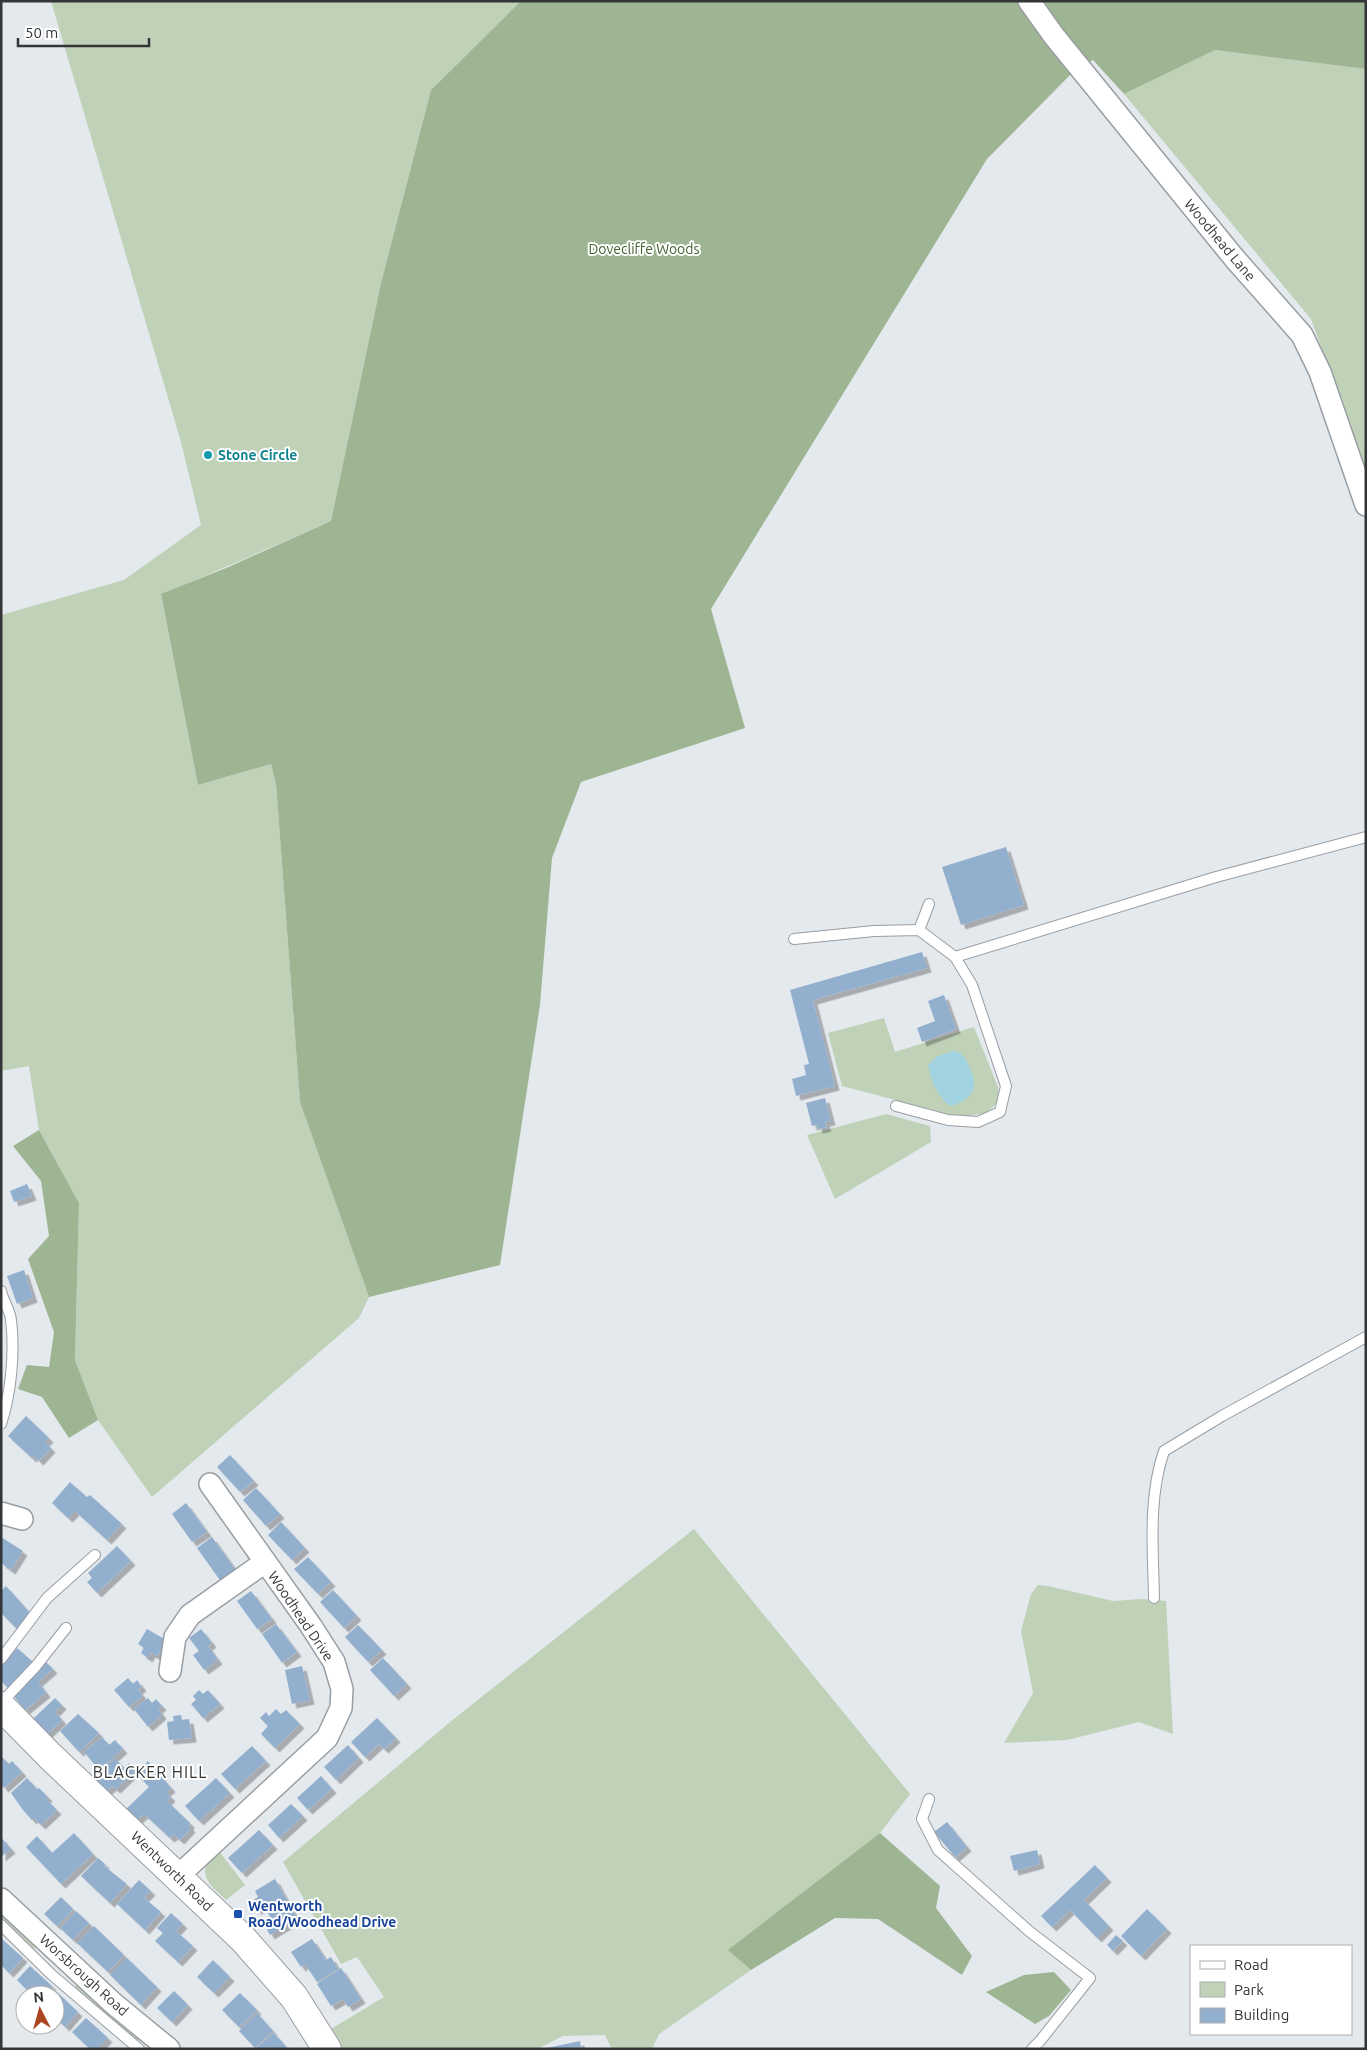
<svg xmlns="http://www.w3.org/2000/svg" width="1367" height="2050" viewBox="0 0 1367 2050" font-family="Ubuntu,sans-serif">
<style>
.green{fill:#bfd1b7}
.forest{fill:#9eb593}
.water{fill:#a2d3e1}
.building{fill:#92afce;filter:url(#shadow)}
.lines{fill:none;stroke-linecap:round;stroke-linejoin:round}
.lane-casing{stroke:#999ea3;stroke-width:12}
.street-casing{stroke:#999ea3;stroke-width:24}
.secondary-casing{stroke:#999ea3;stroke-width:30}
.lane{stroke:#fff;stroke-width:10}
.street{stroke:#fff;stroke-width:21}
.secondary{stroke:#fff;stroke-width:28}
.culture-dot{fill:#0f9aa8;stroke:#fff;stroke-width:2}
.transit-dot{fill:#1a4fb4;stroke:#fff;stroke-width:2}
.labels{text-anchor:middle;stroke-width:4;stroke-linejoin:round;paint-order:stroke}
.street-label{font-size:14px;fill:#333537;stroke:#fff}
.park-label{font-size:14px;fill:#3f602e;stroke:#fff}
.culture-label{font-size:14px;font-weight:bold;fill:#0d838f;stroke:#fff;text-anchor:start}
.transit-label{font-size:14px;font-weight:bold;fill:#164399;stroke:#fff;text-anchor:start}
.quarter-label{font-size:16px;letter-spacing:1px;fill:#333537;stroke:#fff}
</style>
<defs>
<filter id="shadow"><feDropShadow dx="4.5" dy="4.5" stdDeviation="0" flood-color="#0004"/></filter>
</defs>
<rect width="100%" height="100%" fill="#e4e9ee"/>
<g class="green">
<polygon points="51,1 521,1 431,90 381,283 331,521 161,595 198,785 271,764 276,784 300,1102 369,1297 359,1318 152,1497 98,1420 75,1360 79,1203 39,1130 29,1066 1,1071 1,615 124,580 201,525 181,442"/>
<polygon points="1215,50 1366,69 1366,472 1311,319 1124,94"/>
<polygon points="884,1018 895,1052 974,1027 998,1087 999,1101 986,1113 960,1117 842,1086 828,1033"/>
<polygon points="886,1114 930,1126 931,1142 835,1199 807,1135"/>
<polygon points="694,1529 910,1794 880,1833 729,1950 751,1970 659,2034 652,2049 612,2049 605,2035 563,2036 537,2049 343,2049 331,2029 384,1997 357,1957 341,1964 283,1862 455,1718"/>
<polygon points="1038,1585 1048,1586 1113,1601 1142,1599 1166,1601 1173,1734 1139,1722 1067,1740 1004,1743 1033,1693 1021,1631 1031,1594"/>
<path d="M 219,1851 L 245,1885 L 226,1900 C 208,1883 193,1871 219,1851 Z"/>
<polygon points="1,1907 50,1949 32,1948 1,1918"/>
<polygon points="77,1975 148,2039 133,2041 75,1990"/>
</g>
<g class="forest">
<polygon points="521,1 1366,1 1366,69 1215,50 1124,94 1093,60 1074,71 987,159 711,609 745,728 581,782 552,858 540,1005 500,1265 369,1297 300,1102 276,784 271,764 198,785 161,594 226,568 331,521 381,283 431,90"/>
<polygon points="39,1130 79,1203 75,1360 98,1420 69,1438 42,1397 18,1389 27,1365 49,1367 54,1332 28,1259 49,1236 41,1181 13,1146"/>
<polygon points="880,1833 940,1886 936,1908 972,1956 962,1975 878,1919 835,1918 751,1970 728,1950"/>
<polygon points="1054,1972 1071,1990 1049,2016 1035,2024 986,1992 1024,1975"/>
</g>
<path class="water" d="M 953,1051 L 961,1053 C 977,1075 983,1098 950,1106 C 936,1094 932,1082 928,1065 L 938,1056 Z"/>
<g class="building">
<polygon points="1006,847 1024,905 961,925 942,867"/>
<polygon points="922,952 927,968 813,1000 835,1086 796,1096 792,1079 806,1075 804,1065 809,1064 790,990"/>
<polygon points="944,995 956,1029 922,1042 917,1028 935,1021 928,1001"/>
<polygon points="825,1098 831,1121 825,1122 827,1127 818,1129 817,1125 812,1126 806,1103"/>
<polygon points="27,1184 32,1196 14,1202 10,1191"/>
<polygon points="24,1270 33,1298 17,1304 7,1276"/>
<polygon points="26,1416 49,1438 45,1442 51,1448 39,1461 34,1456 32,1458 8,1436"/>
<polygon points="230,1455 254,1481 240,1492 217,1467"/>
<polygon points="70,1482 87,1497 90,1495 122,1524 107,1540 75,1511 68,1518 52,1503"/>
<polygon points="256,1488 280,1514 266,1526 243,1500"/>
<polygon points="186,1503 207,1532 192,1542 172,1514"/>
<polygon points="281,1522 305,1548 292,1560 268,1535"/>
<polygon points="1,1537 23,1551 11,1570 1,1563"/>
<polygon points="212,1537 237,1572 222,1583 197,1548"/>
<polygon points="117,1546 131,1561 97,1593 87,1582 92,1578 88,1573"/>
<polygon points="308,1557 331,1582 318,1594 294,1569"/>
<polygon points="6,1586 30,1613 17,1629 1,1613 1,1591"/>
<polygon points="333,1590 357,1616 344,1628 320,1602"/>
<polygon points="251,1591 272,1619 257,1629 237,1601"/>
<polygon points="276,1624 297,1652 282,1663 262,1634"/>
<polygon points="358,1625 382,1650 368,1662 345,1637"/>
<polygon points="147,1629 166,1640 157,1656 151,1653 148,1658 141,1653 144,1648 138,1644"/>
<polygon points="201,1629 212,1643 208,1646 218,1660 204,1670 193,1655 199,1651 189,1638"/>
<polygon points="17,1648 33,1662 10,1690 1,1681 1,1665"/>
<polygon points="383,1658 407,1684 394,1696 370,1670"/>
<polygon points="44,1660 53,1669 38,1682 46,1693 25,1710 13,1695"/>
<polygon points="302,1666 310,1700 292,1704 285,1670"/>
<polygon points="128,1678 133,1684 137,1680 142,1687 138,1690 143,1696 129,1707 114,1690"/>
<polygon points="199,1690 203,1694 208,1690 220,1704 203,1718 191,1704 196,1700 193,1696"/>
<polygon points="55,1698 62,1705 55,1712 62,1720 47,1734 33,1719"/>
<polygon points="148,1698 152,1703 156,1699 162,1706 158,1709 162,1715 148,1727 134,1709"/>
<polygon points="276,1709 281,1714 286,1710 300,1724 275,1748 261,1734 268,1726 260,1718 266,1712 269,1716"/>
<polygon points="78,1714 99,1733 79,1752 60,1731"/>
<polygon points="181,1715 182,1720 189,1719 192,1738 169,1740 167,1722 174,1721 173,1716"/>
<polygon points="377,1718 396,1738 384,1749 379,1744 365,1757 351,1742"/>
<polygon points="102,1737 109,1745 115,1740 123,1749 99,1770 84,1752"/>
<polygon points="348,1745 359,1758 336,1780 324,1767"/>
<polygon points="252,1746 266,1761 235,1789 221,1774"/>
<polygon points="1,1756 9,1764 12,1761 22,1772 4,1788 1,1784"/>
<polygon points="115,1758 124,1768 129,1763 136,1770 116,1789 112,1786 107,1791 94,1778"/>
<polygon points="148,1761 171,1788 166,1792 171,1797 167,1801 190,1823 189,1826 191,1828 180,1840 174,1835 170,1838 144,1814 137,1820 125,1810 149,1787 136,1773"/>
<polygon points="321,1776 332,1789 308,1810 297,1798"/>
<polygon points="27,1778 37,1789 39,1788 48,1797 46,1799 57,1810 41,1825 34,1818 32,1820 23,1810 11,1793"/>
<polygon points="216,1778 230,1793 199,1821 185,1806"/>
<polygon points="291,1804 303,1816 279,1838 268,1825"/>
<polygon points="947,1822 967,1847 955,1857 934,1832"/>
<polygon points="259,1830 273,1845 242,1873 228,1858"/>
<polygon points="74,1833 93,1854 61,1884 26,1847 37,1836 52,1853"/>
<polygon points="1,1837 11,1849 1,1857"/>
<polygon points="1037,1850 1040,1864 1014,1871 1010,1856"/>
<polygon points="98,1858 105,1864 104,1866 127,1884 110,1903 81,1876"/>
<polygon points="1095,1865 1107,1878 1084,1900 1109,1926 1097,1938 1070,1910 1052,1927 1041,1916"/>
<polygon points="275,1879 297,1919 270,1935 264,1924 272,1920 264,1906 257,1910 252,1901 258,1897 255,1891"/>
<polygon points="139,1880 151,1891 144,1898 161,1912 145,1930 117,1904"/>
<polygon points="61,1897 73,1909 57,1926 44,1914"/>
<polygon points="1147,1909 1167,1929 1141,1956 1121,1936"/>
<polygon points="76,1911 89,1923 73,1940 60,1928"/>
<polygon points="171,1913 183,1924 176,1931 193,1946 178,1962 155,1941 163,1933 157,1928"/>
<polygon points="94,1926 124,1955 108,1972 77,1943"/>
<polygon points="1116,1935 1123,1941 1113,1951 1107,1945"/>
<polygon points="1,1938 23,1958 9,1973 1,1965"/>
<polygon points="312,1939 326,1960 331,1957 338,1969 317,1982 305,1964 301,1967 291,1952"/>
<polygon points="127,1958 157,1987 141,2005 110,1975"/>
<polygon points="213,1960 230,1977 214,1993 197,1977"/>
<polygon points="30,1966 52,1986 43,1995 32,1995 17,1980"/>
<polygon points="341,1968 361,1999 348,2007 343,1999 331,2006 317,1984"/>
<polygon points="174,1991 188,2005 172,2022 157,2008"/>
<polygon points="57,1992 78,2012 65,2027 55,2017 55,1994"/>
<polygon points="240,1993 257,2010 239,2027 222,2010"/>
<polygon points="257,2013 273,2031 255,2048 239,2031"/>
<polygon points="86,2018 108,2038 97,2049 90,2049 72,2032"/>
<polygon points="274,2033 288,2049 255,2049"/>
<polygon points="580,2041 581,2049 547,2049 547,2048"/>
</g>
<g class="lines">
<g class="lane-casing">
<g id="lane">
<polyline points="919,930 929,904"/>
<polyline points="794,939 874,931 919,930 955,957"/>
<polyline points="896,1106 948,1120 978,1122 1000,1112 1006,1086 972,985 955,957 1216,877 1366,837"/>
<path d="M 1,1291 C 3,1301 10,1310 11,1320 C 15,1352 11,1394 1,1424"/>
<path d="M 1154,1598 C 1153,1548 1148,1498 1164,1451 L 1222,1416 L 1366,1337"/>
<polyline points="1,1659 47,1598 95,1555"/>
<polyline points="1,1703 36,1666 66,1628"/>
<polyline points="929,1799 922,1819 938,1850 1029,1931 1090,1978 1040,2041 1032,2049"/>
<polyline points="1,1925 52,1975 139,2049"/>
</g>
</g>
<g class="street-casing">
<g id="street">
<polyline points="1029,1 1054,36 1235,259 1302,335 1320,372 1366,505"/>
<polyline points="1,1513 22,1519"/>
<polyline points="170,1671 175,1637 190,1615 265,1562"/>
<polyline points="178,1876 327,1738 341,1708 342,1689 334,1662 311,1626 210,1484"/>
<polyline points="1,1899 114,2004 169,2049"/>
</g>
</g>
<g class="secondary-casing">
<polyline id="secondary" points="1,1706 50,1756 243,1939 294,1997 327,2049"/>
</g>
<use href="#lane" class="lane"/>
<use href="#street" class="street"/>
<use href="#secondary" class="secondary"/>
</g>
<circle class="culture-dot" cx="208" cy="455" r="5"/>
<rect class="transit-dot" x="233" y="1909" width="10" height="10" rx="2.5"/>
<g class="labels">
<g class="street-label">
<text transform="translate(1220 240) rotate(50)" y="5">Woodhead Lane</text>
<text transform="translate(301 1616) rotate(56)" y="5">Woodhead Drive</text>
<text transform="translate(172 1871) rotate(44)" y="5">Wentworth Road</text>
<text transform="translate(84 1975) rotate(42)" y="5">Worsbrough Road</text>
</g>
<g class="park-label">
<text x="644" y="254">Dovecliffe Woods</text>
</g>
<g class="culture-label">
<text x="218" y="460">Stone Circle</text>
</g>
<g class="transit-label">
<text x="248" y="1911">Wentworth<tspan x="248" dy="16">Road/Woodhead Drive</tspan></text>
</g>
<g class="quarter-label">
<text x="150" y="1778">BLACKER HILL</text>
</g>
</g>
<rect width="1367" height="2050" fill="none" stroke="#333537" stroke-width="5"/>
<rect x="1190" y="1945" width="162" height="90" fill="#ffffff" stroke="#adaeaf"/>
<rect x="1200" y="1961" width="25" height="8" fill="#ffffff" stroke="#adaeaf"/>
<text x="1234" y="1970" font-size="15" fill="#333537">Road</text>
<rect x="1200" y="1982" width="25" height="15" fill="#bfd1b7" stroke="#adaeaf"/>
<text x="1234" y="1995" font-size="15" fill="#333537">Park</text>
<rect x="1200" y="2008" width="25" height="15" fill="#92afce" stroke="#adaeaf"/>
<text x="1234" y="2020" font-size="15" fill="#333537">Building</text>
<g transform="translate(40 2010) rotate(354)"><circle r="24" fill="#ffffff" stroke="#adaeaf"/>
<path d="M0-4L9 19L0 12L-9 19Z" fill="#ab4420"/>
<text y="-8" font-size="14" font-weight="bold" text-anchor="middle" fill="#333537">N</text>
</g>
<path d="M18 38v8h131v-8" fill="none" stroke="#333537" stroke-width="2.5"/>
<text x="25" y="38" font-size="15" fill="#333537" stroke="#ffffff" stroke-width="4" paint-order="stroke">50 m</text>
</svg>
